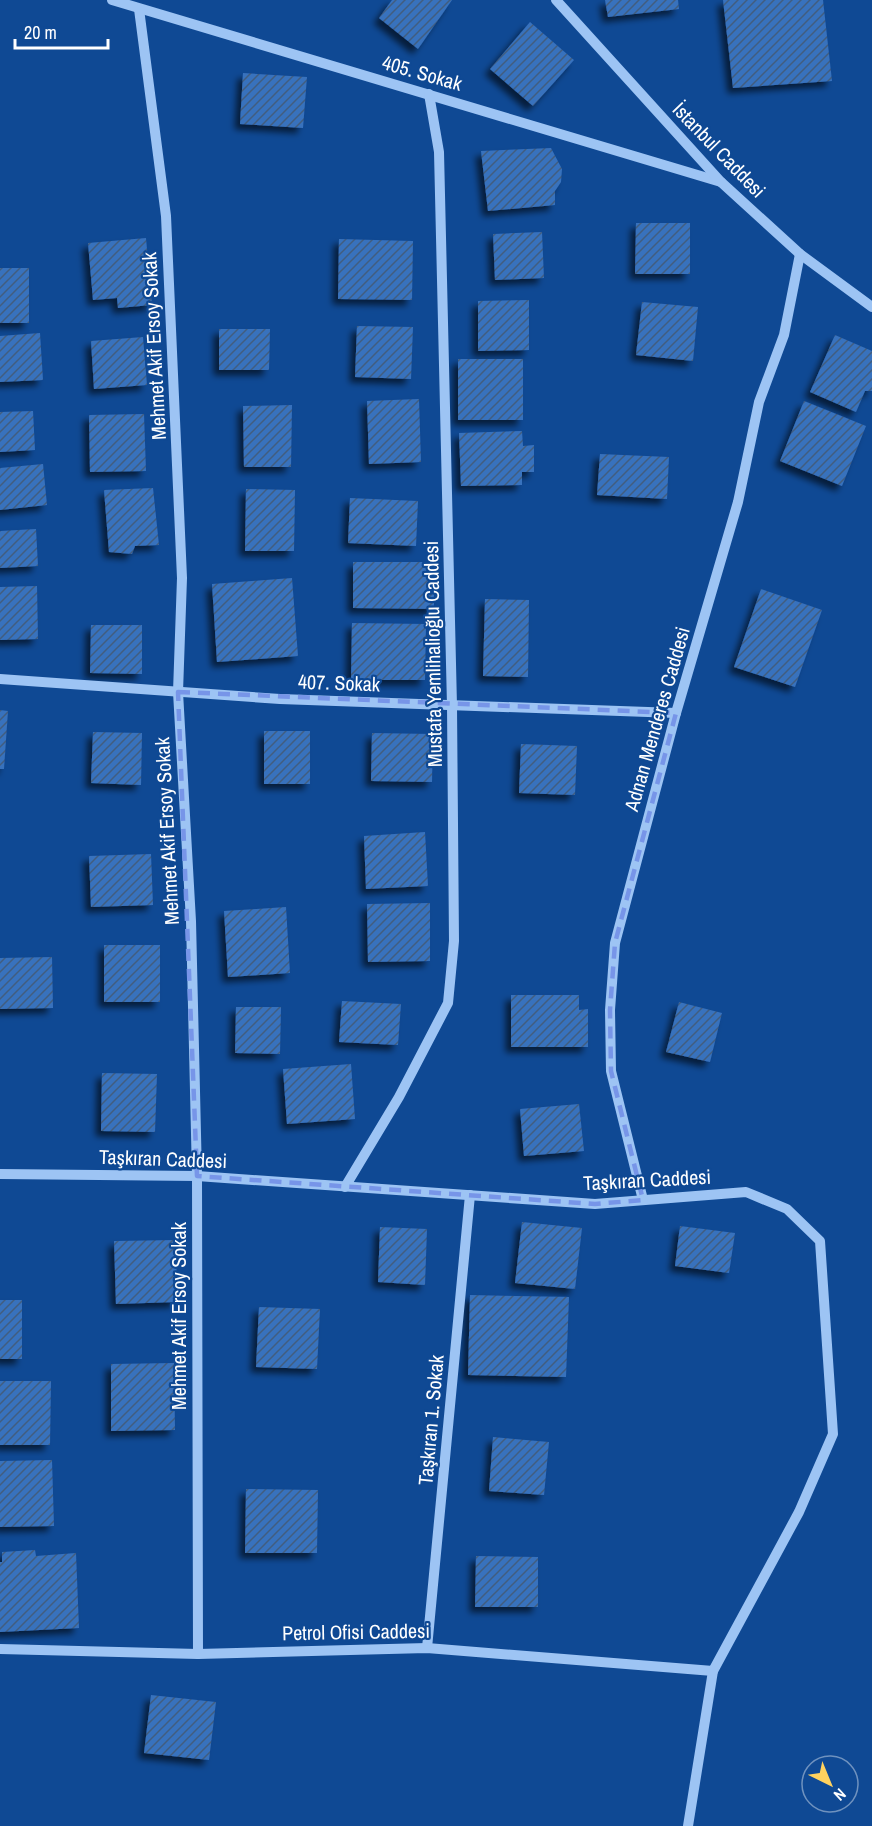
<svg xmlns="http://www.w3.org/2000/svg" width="872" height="1826" viewBox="0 0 872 1826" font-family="'Archivo Narrow',sans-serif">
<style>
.building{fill:url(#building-hatch);filter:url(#shadow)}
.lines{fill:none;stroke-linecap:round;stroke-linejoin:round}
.minor{stroke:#9dc4f4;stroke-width:10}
.marked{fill:none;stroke:#7795e8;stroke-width:4.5;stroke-dasharray:12 8;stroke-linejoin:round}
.labels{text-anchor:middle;stroke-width:4.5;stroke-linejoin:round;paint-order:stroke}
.street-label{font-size:20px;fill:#fff;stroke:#0f4994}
</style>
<defs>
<pattern id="building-hatch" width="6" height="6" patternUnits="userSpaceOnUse" patternTransform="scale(1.5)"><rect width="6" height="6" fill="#3872bd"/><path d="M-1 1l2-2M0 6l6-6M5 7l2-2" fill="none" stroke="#435d7f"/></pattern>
<filter id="shadow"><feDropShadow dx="-5.5" dy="5.5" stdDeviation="3" flood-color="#0009"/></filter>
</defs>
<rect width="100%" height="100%" fill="#0f4994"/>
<g class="building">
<polygon points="392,0 452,0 418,49 379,18"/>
<polygon points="605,0 678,0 679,9 608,17"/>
<polygon points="723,0 823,0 832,81 733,88"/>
<polygon points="530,22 574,60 533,106 490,69"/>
<polygon points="243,73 307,77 303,128 240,124"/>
<polygon points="551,148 562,169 561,182 555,191 555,205 488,211 481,151"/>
<polygon points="636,223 690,223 690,274 635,274"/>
<polygon points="542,232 544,278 495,280 493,234"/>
<polygon points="146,238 152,305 118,308 117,298 93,300 88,243"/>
<polygon points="339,239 413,241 412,300 338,299"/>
<rect x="0" y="268" width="29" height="55"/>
<polygon points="529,300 529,350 478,351 478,301"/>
<polygon points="642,302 698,307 693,361 636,355"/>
<polygon points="357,326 413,327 411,379 355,377"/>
<polygon points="219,329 270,329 269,370 219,370"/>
<polygon points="40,333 43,380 0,382 0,336"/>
<polygon points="835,335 872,351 872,391 865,391 856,412 810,392"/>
<polygon points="143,337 147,385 94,389 91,341"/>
<rect x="458" y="359" width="65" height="61"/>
<polygon points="419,399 421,462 369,464 367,401"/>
<polygon points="804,401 866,426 842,486 780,461"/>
<polygon points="292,405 291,467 244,467 243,406"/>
<polygon points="33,411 35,450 0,452 0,412"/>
<polygon points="144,414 146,471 90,472 89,415"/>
<polygon points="522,431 523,446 534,445 534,472 522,472 522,485 461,486 459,433"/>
<polygon points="600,454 669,457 667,499 597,495"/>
<polygon points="43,464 47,505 0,510 0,468"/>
<polygon points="153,488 159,545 135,546 132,554 109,552 104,490"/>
<polygon points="246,489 295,490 294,551 245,551"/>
<polygon points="350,498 418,501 416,546 348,543"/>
<polygon points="36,529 38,566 0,568 0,531"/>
<polygon points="353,562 434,562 434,609 353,608"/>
<polygon points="292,578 298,656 217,662 212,584"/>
<polygon points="37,586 38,639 0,640 0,587"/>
<polygon points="761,589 822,610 795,687 734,667"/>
<polygon points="485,599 529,600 528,677 483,676"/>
<polygon points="352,623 426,624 425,680 351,680"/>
<polygon points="91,625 142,625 142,674 90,673"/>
<polygon points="0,710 8,711 4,769 0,769"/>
<rect x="264" y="731" width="46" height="53"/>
<polygon points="93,732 142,733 141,785 91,783"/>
<polygon points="372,733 433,734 432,782 371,781"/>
<polygon points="521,744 577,746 575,795 519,793"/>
<polygon points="425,832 428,886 366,889 364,836"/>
<polygon points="151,854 153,905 91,907 89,856"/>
<polygon points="430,903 430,961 368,962 367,904"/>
<polygon points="286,907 290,973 228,977 224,911"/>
<rect x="104" y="945" width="56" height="57"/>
<polygon points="52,957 53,1008 0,1009 0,958"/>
<polygon points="511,995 579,995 579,1010 588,1009 588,1047 511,1047"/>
<polygon points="342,1001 401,1004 398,1045 339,1042"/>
<polygon points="679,1002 722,1013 710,1062 666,1052"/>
<polygon points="236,1007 281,1007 280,1054 235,1053"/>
<polygon points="351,1064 355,1119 287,1124 283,1069"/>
<polygon points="102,1073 157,1074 155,1132 101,1131"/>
<polygon points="579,1104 584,1151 524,1156 520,1109"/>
<polygon points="522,1222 582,1228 575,1289 515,1283"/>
<polygon points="680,1226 735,1233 729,1273 675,1266"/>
<polygon points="380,1227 427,1229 425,1285 378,1282"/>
<polygon points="176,1240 177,1302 116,1304 114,1241"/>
<polygon points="470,1295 569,1297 566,1377 468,1375"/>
<rect x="0" y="1300" width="22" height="59"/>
<polygon points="259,1307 320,1309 317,1369 256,1367"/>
<polygon points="174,1363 175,1430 111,1431 111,1364"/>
<polygon points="0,1381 51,1381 50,1445 0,1445"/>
<polygon points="493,1437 549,1442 544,1495 489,1491"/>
<polygon points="52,1460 54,1526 0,1527 0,1461"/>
<polygon points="246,1489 318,1490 317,1553 245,1553"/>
<polygon points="35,1550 36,1556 76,1553 79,1628 0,1632 0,1562 2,1562 2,1552"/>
<polygon points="476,1556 538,1557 538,1607 475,1607"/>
<polygon points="151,1695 216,1702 209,1760 144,1753"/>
</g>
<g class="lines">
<g class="minor">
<polyline points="112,0 721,182"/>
<polyline points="556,0 721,182 800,254 872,307"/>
<polyline points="139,9 166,216 182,578 178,692 191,921 197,1176 198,1654"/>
<polyline points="0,679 280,699 676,713"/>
<polyline points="0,1174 197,1176 595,1204 746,1192 787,1209 820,1241 833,1434 799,1512 713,1671 688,1826"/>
<polyline points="345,1187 399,1097 448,1003 454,941 452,706 439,152 429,94"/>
<polyline points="643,1200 611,1071 610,1010 615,943 676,713 738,502 759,402 784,335 800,254"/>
<polyline points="427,1648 470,1195"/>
<polyline points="0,1649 198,1654 427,1648 713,1671"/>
</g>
</g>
<path class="marked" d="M 178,692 L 676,713 L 615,943 L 610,1010 L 611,1071 L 643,1200 L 595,1204 L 197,1176 Z"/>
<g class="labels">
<g class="street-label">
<text transform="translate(422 73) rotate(16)" y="7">405. Sokak</text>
<text transform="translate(719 150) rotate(46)" y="7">İstanbul Caddesi</text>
<text transform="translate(154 346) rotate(-93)" y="7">Mehmet Akif Ersoy Sokak</text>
<text transform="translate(433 654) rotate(-91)" y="7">Mustafa Yemlihalioğlu Caddesi</text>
<text transform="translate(339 683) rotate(2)" y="7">407. Sokak</text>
<text transform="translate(657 719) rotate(-74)" y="7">Adnan Menderes Caddesi</text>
<text transform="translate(167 831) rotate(-93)" y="7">Mehmet Akif Ersoy Sokak</text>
<text transform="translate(163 1159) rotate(2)" y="7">Taşkıran Caddesi</text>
<text transform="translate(647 1180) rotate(-3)" y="7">Taşkıran Caddesi</text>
<text transform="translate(179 1316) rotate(-90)" y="7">Mehmet Akif Ersoy Sokak</text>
<text transform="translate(431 1420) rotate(-85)" y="7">Taşkıran 1. Sokak</text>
<text transform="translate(356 1632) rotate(-1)" y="7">Petrol Ofisi Caddesi</text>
</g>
</g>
<g transform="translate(830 1784) rotate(137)"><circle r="28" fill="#0f4994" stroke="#6f92bf" stroke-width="1.5"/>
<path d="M0-4.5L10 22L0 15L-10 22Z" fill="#ffd25f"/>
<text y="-9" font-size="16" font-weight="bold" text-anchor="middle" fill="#ffffff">N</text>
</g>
<path d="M15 39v9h93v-9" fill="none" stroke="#ffffff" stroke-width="3"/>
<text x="24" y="39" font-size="18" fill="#ffffff" stroke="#0f4994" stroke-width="4.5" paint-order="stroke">20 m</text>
</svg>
